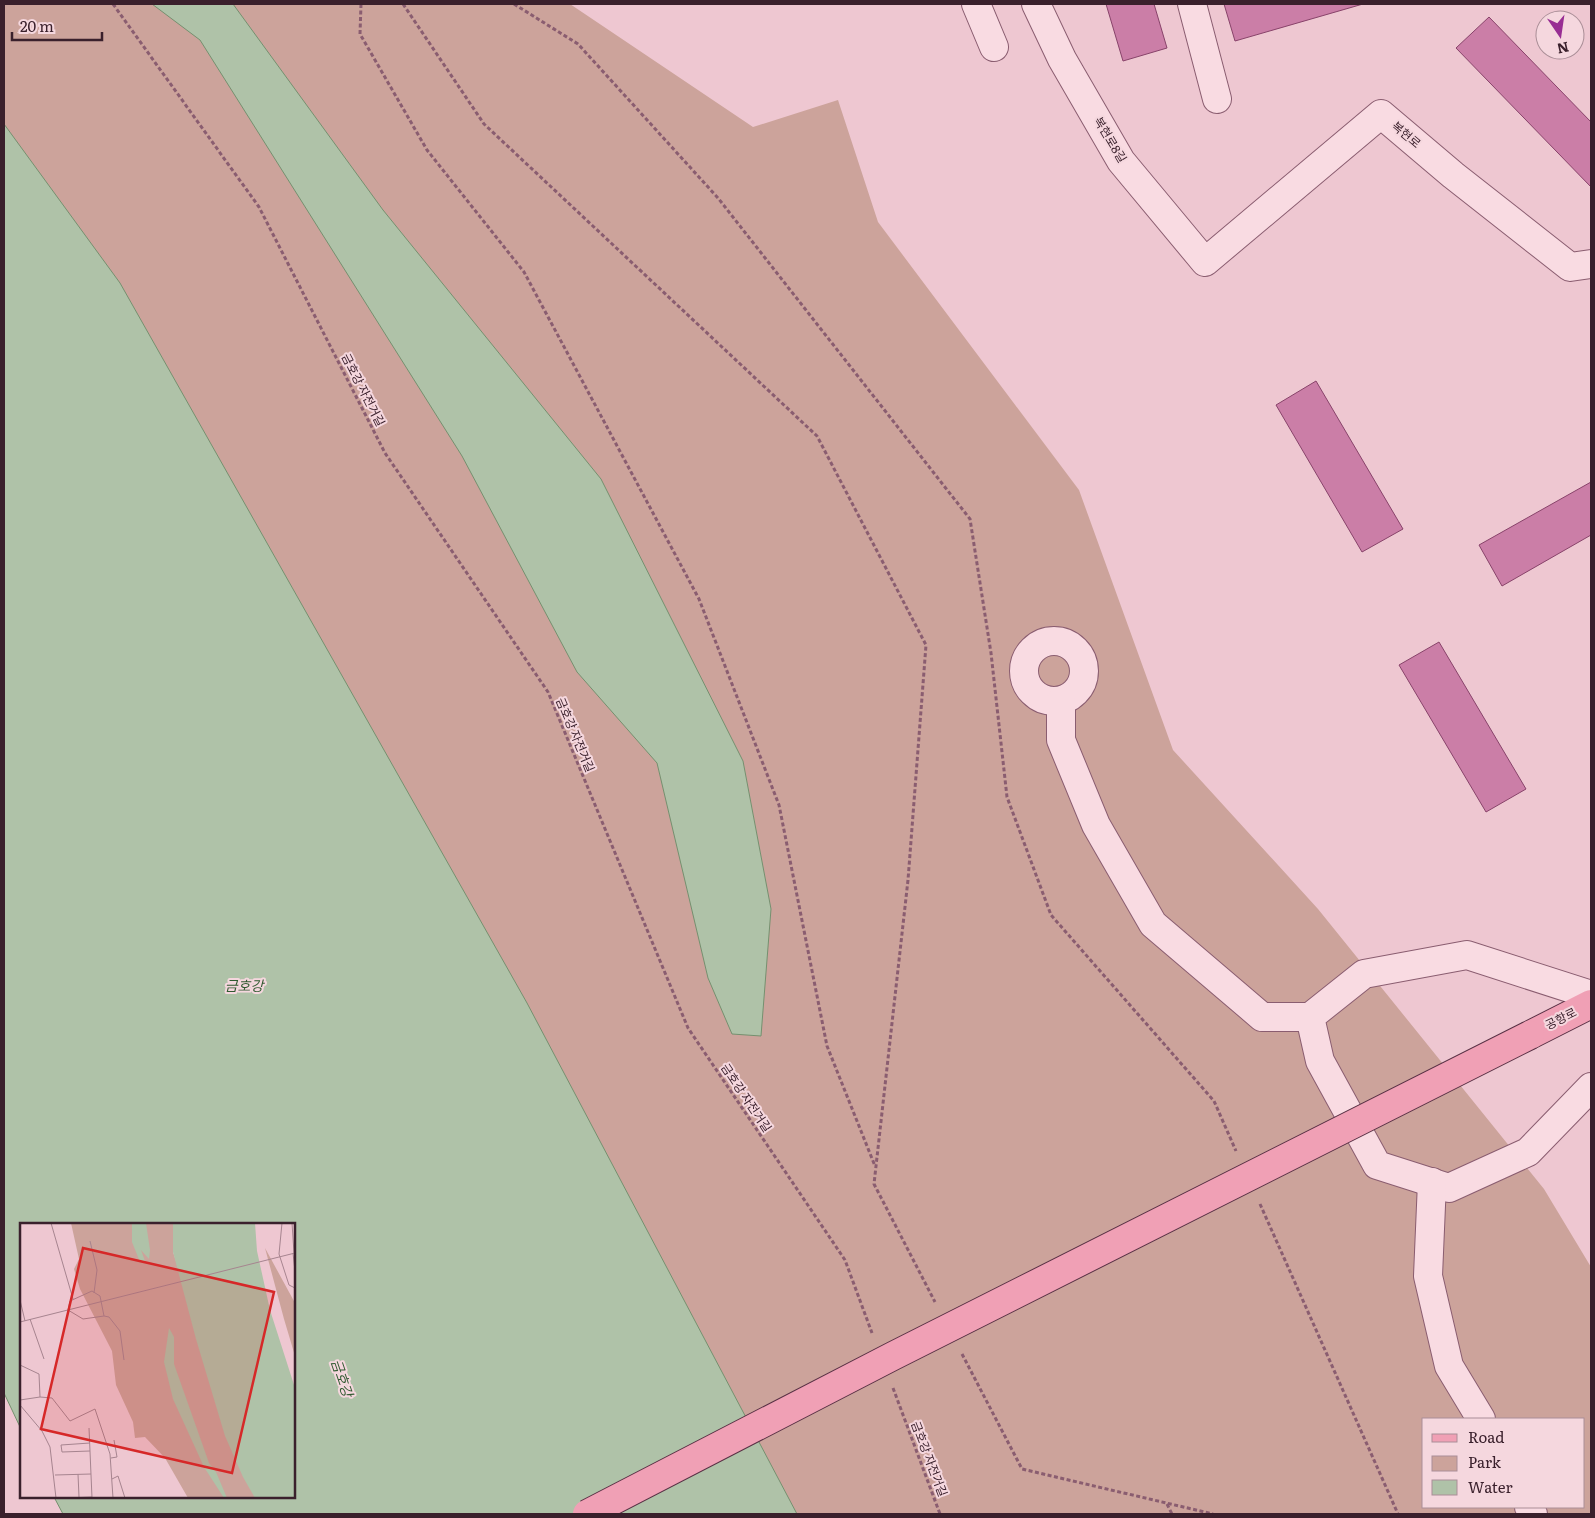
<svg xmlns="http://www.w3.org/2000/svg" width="1595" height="1518" viewBox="0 0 1595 1518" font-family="Literata,'Noto Sans KR',serif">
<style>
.green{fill:#cca39b;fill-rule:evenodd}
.water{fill:#afc2a8;stroke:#75906f}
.building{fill:#cb7ea7;stroke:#88436a}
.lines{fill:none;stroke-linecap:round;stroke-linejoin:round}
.minor-casing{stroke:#8a5d70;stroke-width:30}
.major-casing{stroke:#583044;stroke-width:30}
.path{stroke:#8a5d70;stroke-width:3;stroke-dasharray:4 2.5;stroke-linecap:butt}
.minor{stroke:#f9dbe2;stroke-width:28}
.major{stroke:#f0a0b5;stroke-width:28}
.major-bridge-casing{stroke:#583044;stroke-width:30;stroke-linecap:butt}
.major-bridge{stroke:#f0a0b5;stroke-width:28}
.labels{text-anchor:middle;stroke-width:4;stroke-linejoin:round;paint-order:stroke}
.street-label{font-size:12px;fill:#3a202c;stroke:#f5d7de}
.water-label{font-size:14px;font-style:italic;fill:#305a30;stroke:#f5d7de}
.inset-road{fill:none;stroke:#a6848f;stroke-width:1}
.view{fill:#d62828;fill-opacity:0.15;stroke:#d62828;stroke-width:2.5}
.inset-edge{fill:none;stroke:#3a202c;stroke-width:2.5}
</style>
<rect width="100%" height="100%" fill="#eec7d1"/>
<path class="green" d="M 4,4 L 570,4 L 753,127 L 838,100 L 878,222 L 1079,490 L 1173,750 L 1318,909 L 1544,1189 L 1591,1267 L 1591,1514 L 786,1514 L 4,138 ZM 1424,1419 L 1584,1419 L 1584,1507 L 1424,1507 Z"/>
<g class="water">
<polygon points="152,4 233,4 383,210 601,479 743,761 771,909 761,1036 732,1034 708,978 657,763 577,672 462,456 200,40"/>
<polygon points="4,124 120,283 527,1003 797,1514 63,1514 54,1497 294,1497 294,1224 21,1224 21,1429 4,1393"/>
</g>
<g class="building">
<polygon points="1106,4 1154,4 1167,48 1123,61"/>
<polygon points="1224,4 1363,4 1235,41"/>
<polygon points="1489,17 1591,122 1591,187 1456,48"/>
<polygon points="1316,381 1403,529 1362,552 1276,405"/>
<polygon points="1591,482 1591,535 1502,586 1479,545"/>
<polygon points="1439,642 1526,789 1486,812 1399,665"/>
</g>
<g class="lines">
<g class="minor-casing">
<g id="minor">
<polyline points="976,4 994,47"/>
<polyline points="1036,4 1062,59 1121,161 1205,262 1381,114 1453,175 1570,267 1591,264"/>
<polyline points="1192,4 1217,99"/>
<circle cx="1054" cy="671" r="30"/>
<polyline points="1061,701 1061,740 1096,825 1153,924 1262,1017 1310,1017"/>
<polyline points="1591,995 1467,955 1364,974 1310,1017 1320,1061 1377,1165 1449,1188 1528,1152 1591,1087"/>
<polyline points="1432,1182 1428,1276 1449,1366 1481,1419"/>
<polyline points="1529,1507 1533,1514"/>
</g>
</g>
<g class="major-casing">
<polyline id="major" points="1530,1035 1591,1004"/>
</g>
<g class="path">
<polyline points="113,4 259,207 385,453 548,692 688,1028 845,1260 872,1333"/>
<polyline points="361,4 360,34 427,150 524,272 699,599 779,805 827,1046 875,1166"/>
<polyline points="403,4 484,124 817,436 926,645 908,880 874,1184 935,1302"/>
<polyline points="514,4 578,44 718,198 970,519 991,653 1007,797 1051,915 1214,1101 1236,1151"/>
<polyline points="1260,1204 1398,1514"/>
<polyline points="962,1354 1022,1469 1213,1514"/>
<polyline points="893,1388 940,1514"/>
<polyline points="1167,1504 1172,1514"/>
</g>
<use href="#minor" class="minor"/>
<use href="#major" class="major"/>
<g class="major-bridge-casing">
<polyline id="major-bridge" points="587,1514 893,1356 1530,1035"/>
</g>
<use href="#major-bridge" class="major-bridge"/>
</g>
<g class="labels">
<g class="street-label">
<text transform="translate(1406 135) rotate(40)" y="4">복현로</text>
<text transform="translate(1110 140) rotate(59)" y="4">복현로8길</text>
<text transform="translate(363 390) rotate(63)" y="4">금호강 자전거길</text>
<text transform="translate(575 735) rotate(67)" y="4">금호강 자전거길</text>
<text transform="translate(1561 1019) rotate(-27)" y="4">공항로</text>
<text transform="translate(746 1098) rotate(56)" y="4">금호강 자전거길</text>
<text transform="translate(929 1459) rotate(69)" y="4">금호강 자전거길</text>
</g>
<g class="water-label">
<text x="244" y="991">금호강</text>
<text transform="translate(342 1378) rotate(71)" y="5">금호강</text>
</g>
</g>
<g transform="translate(20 1223)">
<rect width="275" height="275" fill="#eec7d1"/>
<path d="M 51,0 L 153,0 L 153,29 L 236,275 L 168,275 L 145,235 L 125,214 L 115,215 L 113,199 L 96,162 L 92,128 L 60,66 L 54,46 L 59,36 ZM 245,25 L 275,80 L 275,133 L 264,96 Z" fill="#cca39b"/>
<path d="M 112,0 L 126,0 L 130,27 L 129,36 L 121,27 L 125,38 L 120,39 L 112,19 ZM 153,0 L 235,0 L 237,28 L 250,87 L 275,165 L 275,275 L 235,275 L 223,254 L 205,213 L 176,116 L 153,29 ZM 149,105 L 154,114 L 154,141 L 189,240 L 196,249 L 207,275 L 204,275 L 184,244 L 153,176 L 144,139 Z" fill="#afc2a8"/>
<path class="inset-road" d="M 31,0 L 53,76M 262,0 L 259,31 L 269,62 L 275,65M 272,0 L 274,30M 70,18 L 77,47 L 74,70M 273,30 L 275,48M 72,68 L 80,73 L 84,93 L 63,96 L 48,87 L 50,78 ZM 0,77 L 5,98M 84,93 L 89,94 L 100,108 L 104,137M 10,96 L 24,136M 0,99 L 275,30M 0,142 L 19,151 L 20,174 L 0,177M 20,174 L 32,175 L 50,198 L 75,186 L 90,231 L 93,275M 0,182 L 22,208 L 30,224 L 36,275M 69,205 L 72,275M 70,220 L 41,222 L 42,229 L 70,228M 91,235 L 97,234 L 94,217M 58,251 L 59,274M 35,252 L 71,251M 92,256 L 98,253 L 105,275M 48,275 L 72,274"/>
<path class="view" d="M 63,25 L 254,69 L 212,250 L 21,206 Z"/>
<rect width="275" height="275" class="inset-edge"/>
</g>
<rect width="1595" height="1518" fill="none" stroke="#3a202c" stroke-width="10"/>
<rect x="1422" y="1418" width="162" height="90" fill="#f5d7de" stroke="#aa8e97"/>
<rect x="1432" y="1434" width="25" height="8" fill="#f0a0b5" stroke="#aa8e97"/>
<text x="1468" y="1443" font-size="15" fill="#3a202c">Road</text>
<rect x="1432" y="1456" width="25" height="15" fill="#cca39b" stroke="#aa8e97"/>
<text x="1468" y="1468" font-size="15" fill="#3a202c">Park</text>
<rect x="1432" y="1480" width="25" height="15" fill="#afc2a8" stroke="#aa8e97"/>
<text x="1468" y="1493" font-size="15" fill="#3a202c">Water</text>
<g transform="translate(1560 35) rotate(167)"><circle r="24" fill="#f5d7de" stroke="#aa8e97"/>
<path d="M0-4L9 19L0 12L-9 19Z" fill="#982d93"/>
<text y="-8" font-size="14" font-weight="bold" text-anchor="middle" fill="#3a202c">N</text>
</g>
<path d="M12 32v8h90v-8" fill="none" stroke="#3a202c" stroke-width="2.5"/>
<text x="20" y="32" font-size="15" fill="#3a202c" stroke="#f5d7de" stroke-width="4" paint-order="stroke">20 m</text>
</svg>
